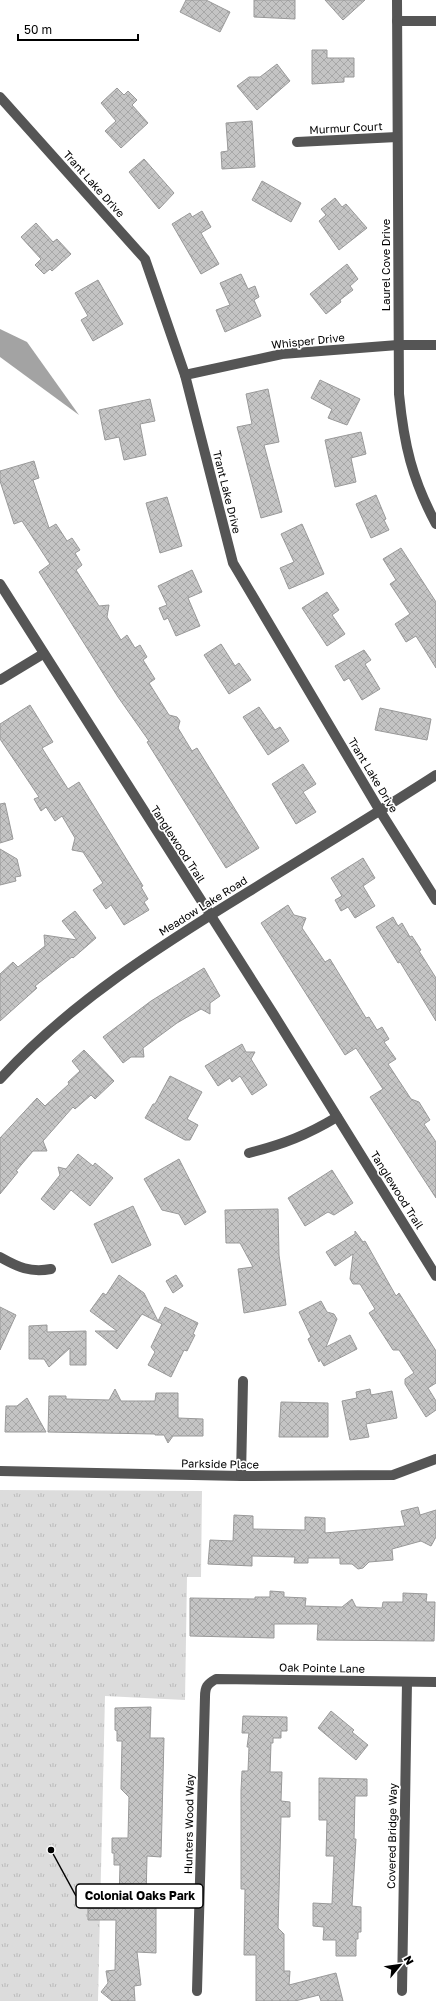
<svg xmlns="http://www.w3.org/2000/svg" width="436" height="2001" viewBox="0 0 436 2001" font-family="'Golos Text',sans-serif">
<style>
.park{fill:url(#park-tufts)}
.water{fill:#a3a3a3}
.building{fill:url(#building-cross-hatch);stroke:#999}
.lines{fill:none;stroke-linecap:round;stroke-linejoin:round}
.minor{stroke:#555;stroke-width:10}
.labels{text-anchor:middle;stroke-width:3.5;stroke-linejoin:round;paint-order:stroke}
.street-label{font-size:11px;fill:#000;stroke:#fff}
.leader{fill:none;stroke:#000;stroke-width:1.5}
.callout-dot{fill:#000;stroke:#fff;stroke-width:1.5}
.callout{fill:#fff;stroke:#000;stroke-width:1.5}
.callout-label{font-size:12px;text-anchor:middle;font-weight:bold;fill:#000}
</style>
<defs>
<pattern id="park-tufts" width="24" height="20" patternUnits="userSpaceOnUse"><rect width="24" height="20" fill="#dcdcdc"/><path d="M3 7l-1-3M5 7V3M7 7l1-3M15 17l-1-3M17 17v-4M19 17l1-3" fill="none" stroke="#bbb"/></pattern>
<pattern id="building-cross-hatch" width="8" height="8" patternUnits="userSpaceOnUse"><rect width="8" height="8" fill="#c4c4c4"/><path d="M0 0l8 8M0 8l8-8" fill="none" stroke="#a7a7a7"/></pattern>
</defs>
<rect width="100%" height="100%" fill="#fff"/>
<polygon class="park" points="0,1490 202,1491 201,1577 187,1577 185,1700 105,1696 98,2001 0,2001"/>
<polygon class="water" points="0,329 27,342 79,415 0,357"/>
<g class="building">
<polygon points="186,0 206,0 230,12 220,32 180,12"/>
<polygon points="254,0 295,0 295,19 254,17"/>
<polygon points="325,0 365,0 343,20"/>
<polygon points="312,50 327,50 327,58 354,58 354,77 344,77 344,82 312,84"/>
<polygon points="277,64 290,81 257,110 237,86 249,77 260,77"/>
<polygon points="117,88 124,95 128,91 137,100 132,105 148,123 121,148 105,131 116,121 101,103"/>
<polygon points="252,121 255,167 222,169 221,152 228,151 226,123"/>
<polygon points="144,159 174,193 159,209 129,172"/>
<polygon points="262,181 301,203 291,222 252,200"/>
<polygon points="335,198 342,207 346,204 367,228 339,250 319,221 326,215 321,209"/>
<polygon points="202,211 211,227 201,233 219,264 201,274 172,224 190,213 192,217"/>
<polygon points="36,223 53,242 57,239 71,254 52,271 50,269 44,274 35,265 41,259 21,237"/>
<polygon points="347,264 358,279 350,286 353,290 340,300 341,302 326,314 310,294"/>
<polygon points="241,274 248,289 255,286 259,297 254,300 261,316 225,332 216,310 230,305 220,283"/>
<polygon points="98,280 123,324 93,341 81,320 88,316 75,293"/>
<polygon points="320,380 360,399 347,425 328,418 332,409 311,398"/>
<polygon points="268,389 279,442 264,445 282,512 261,518 237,427 252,424 246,394"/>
<polygon points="150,399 155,421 140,424 146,455 124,460 119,437 105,440 99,410"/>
<polygon points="361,432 366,454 351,458 356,482 335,487 325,440"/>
<polygon points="34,461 39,478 33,480 49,528 56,524 67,541 72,538 80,550 75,553 82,565 76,570 99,606 109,605 107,617 121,640 127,635 135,648 140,645 147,657 143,660 155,679 149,683 169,715 177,717 180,721 178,728 192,751 197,748 259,848 226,868 147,742 149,741 118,697 39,572 50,564 22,521 14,524 0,481 0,471"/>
<polygon points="376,495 386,519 384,520 389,530 371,538 356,504"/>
<polygon points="167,497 182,546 160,553 146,503"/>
<polygon points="302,524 324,574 289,589 280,568 294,562 281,534"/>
<polygon points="401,548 436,602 436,668 416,636 406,642 395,624 410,614 390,584 396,580 383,559"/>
<polygon points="192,570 202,592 188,598 200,626 176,636 168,618 164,620 159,608 167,605 158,586"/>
<polygon points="327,592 339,610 332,615 345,634 327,646 302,608"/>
<polygon points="221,644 235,666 239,663 251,680 229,694 204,655"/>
<polygon points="364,650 371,660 365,664 380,689 362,700 349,678 344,681 335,666"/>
<polygon points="30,705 53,742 42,748 68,789 79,782 143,886 141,887 148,899 144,902 149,910 124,925 111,905 106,909 93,890 103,883 83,852 72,850 75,838 62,816 55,821 46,807 41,811 34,799 39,797 0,739 0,724"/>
<polygon points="259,707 275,730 280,727 289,741 268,755 243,717"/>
<polygon points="380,708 431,719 427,740 375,730"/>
<polygon points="303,764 316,784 303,792 316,812 296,824 272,784"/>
<polygon points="5,803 13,839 0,843 0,804"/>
<polygon points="0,849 17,859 21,876 15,877 16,881 0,885"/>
<polygon points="363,858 375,878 363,886 375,906 355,918 348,907 341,911 335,900 342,896 331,878"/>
<polygon points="288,905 294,915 306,918 302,928 325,962 330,959 366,1018 369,1017 377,1030 382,1027 389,1039 384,1042 396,1059 388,1064 411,1099 419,1102 430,1120 424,1124 436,1142 436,1198 370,1097 383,1089 356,1048 345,1055 261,923"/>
<polygon points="75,911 96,938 73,958 72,957 35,986 37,988 0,1021 0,974 13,962 18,967 45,946 44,935 77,940 62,921"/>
<polygon points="393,917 398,926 402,923 410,937 412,936 421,950 419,951 436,978 436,1021 400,962 398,963 376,927"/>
<polygon points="204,968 220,996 210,1003 210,1014 201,1009 177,1023 143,1048 144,1057 131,1057 123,1063 103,1037 151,1001"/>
<polygon points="242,1044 246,1052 255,1052 251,1059 267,1085 252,1095 240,1076 232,1082 230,1078 218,1086 205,1066"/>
<polygon points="84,1050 114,1081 95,1099 91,1095 75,1109 73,1107 43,1141 47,1151 33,1151 16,1171 18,1172 0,1194 0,1138 37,1098 45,1106 69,1084 68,1082 80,1071 72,1061"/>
<polygon points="170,1076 202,1092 187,1119 198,1125 190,1140 185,1140 145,1118 153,1104 155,1104"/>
<polygon points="78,1154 93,1166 95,1163 113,1178 90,1206 71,1190 54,1210 41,1199 60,1175 58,1167 66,1169"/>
<polygon points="179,1159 206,1212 185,1225 179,1214 162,1210 144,1179"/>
<polygon points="332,1170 353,1203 334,1215 328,1212 305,1226 288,1198"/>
<polygon points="133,1206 151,1245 112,1263 94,1224"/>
<polygon points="278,1209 279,1255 286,1305 244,1313 238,1269 253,1267 240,1243 226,1243 225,1210"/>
<polygon points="355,1231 363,1242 365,1241 396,1296 399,1293 436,1351 436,1383 428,1388 436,1401 436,1410 426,1417 405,1384 405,1379 414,1373 399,1350 393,1350 369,1313 375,1309 360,1284 353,1284 350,1279 353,1254 335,1266 326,1252 355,1234"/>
<polygon points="119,1275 144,1293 158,1321 165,1307 198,1323 193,1334 195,1335 187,1351 184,1350 171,1377 148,1365 155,1352 151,1347 162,1324 142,1314 117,1349 95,1331 117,1331 90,1311 103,1293 106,1295"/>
<polygon points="176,1275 183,1286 173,1293 166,1281"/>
<polygon points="321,1301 327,1312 334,1314 337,1319 326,1347 350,1335 357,1349 324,1366 320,1359 319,1362 308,1339 311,1337 299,1312"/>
<polygon points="0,1307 16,1315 0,1350"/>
<polygon points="47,1325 47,1332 86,1331 86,1365 70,1365 70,1348 49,1367 44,1359 29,1359 29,1326"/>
<polygon points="115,1389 121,1401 155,1401 156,1393 178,1393 178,1418 203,1419 203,1436 173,1436 168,1443 164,1435 155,1435 155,1434 48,1432 49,1396 66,1396 66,1399 109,1400"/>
<polygon points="370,1389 371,1395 392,1391 397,1418 366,1424 369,1437 350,1440 342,1401 357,1398 356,1392"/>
<polygon points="27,1398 46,1432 5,1432 6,1406 17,1406"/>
<polygon points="281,1402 328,1403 328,1437 279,1437"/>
<polygon points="418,1507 420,1515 436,1510 436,1537 431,1546 421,1541 392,1549 393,1560 369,1562 363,1568 358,1569 352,1564 340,1564 340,1558 308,1558 308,1563 294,1563 295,1557 252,1556 252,1566 208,1564 210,1540 233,1541 234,1515 253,1516 253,1529 305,1530 305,1517 325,1518 325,1533 405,1526 401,1511"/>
<polygon points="270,1591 284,1592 284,1597 306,1598 305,1606 342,1607 352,1599 356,1607 382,1608 383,1602 403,1602 403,1593 427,1594 426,1602 435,1602 434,1641 317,1640 318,1624 274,1624 274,1638 190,1636 190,1598 255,1599 255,1597 270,1597"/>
<polygon points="151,1707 150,1738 164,1738 161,1857 147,1856 146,1900 156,1901 156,1953 137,1952 141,1985 134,1986 135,2001 112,2001 101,1992 108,1983 106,1971 115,1970 116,1920 88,1920 88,1908 116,1908 117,1900 119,1900 120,1865 114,1865 114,1853 112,1853 112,1838 128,1838 129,1797 121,1789 122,1741 117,1741 117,1731 115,1730 115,1708"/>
<polygon points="331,1711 354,1730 352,1732 368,1745 356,1760 318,1728"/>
<polygon points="243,1716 287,1717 287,1731 281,1731 281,1738 273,1738 273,1743 271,1743 270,1772 282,1772 281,1801 290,1802 290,1817 281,1817 278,1928 284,1934 284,1971 290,1971 289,1985 336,1973 343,2001 321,2001 319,1995 295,2001 256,2001 256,1955 244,1955 245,1889 241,1889 241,1791 242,1771 248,1771 249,1747 247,1747 249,1733 242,1733"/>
<polygon points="319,1778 367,1779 367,1796 355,1796 354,1839 356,1839 352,1906 361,1907 361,1932 358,1932 358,1939 356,1939 356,1956 336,1956 336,1940 323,1940 324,1927 313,1926 313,1903 332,1904 334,1856 326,1856 327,1820 319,1820"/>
</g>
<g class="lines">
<g class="minor">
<path d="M 397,0 L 399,394 C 404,445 412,479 436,524"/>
<polyline points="397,21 436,21"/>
<polyline points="0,97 145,259 185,375 233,563 380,811 436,900"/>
<polyline points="297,142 397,137"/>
<polyline points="185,375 282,354 398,345 436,345"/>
<polyline points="0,584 274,1015 436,1276"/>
<polyline points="0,680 43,654"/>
<path d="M 0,1079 C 71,1002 160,946 248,892 C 311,853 374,815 436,775"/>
<path d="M 249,1153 C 284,1144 307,1135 337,1117"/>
<path d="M 0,1257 C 18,1267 30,1273 51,1269"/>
<polyline points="0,1471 241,1476 393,1475 436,1459"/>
<polyline points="241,1476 243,1381"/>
<path d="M 197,1991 L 205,1697 C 205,1687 207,1684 216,1679 L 436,1682"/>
<polyline points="402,1991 407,1682"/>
</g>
</g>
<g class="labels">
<g class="street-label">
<text transform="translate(346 128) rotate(-3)" y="4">Murmur Court</text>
<text transform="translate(94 184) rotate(48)" y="4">Trant Lake Drive</text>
<text transform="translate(386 265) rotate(-90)" y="4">Laurel Cove Drive</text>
<text transform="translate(308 341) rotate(-6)" y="4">Whisper Drive</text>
<text transform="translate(227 492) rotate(76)" y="4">Trant Lake Drive</text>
<text transform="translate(373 775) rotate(59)" y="4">Trant Lake Drive</text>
<text transform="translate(178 844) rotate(57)" y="4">Tanglewood Trail</text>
<text transform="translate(203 906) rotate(-32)" y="4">Meadow Lake Road</text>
<text transform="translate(397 1190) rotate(58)" y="4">Tanglewood Trail</text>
<text transform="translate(220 1464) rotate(1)" y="4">Parkside Place</text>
<text transform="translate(322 1668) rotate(1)" y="4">Oak Pointe Lane</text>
<text transform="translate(189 1824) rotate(-89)" y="4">Hunters Wood Way</text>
<text transform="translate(392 1836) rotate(-89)" y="4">Covered Bridge Way</text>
</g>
</g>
<path class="leader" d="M51 1850L76 1896"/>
<circle class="callout-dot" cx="51" cy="1850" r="4"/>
<rect class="callout" x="76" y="1884" width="127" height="24" rx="4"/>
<g class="callout-label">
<text x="140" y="1900">Colonial Oaks Park</text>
</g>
<g transform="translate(400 1965) rotate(61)" stroke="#ffffff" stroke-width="3" paint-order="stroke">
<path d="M0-3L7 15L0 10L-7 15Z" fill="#000000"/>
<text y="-6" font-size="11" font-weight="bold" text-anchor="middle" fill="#000000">N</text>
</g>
<path d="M18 34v6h120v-6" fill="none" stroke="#000000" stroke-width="2"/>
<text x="24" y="34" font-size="12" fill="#000000" stroke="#ffffff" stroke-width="3" paint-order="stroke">50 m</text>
</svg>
